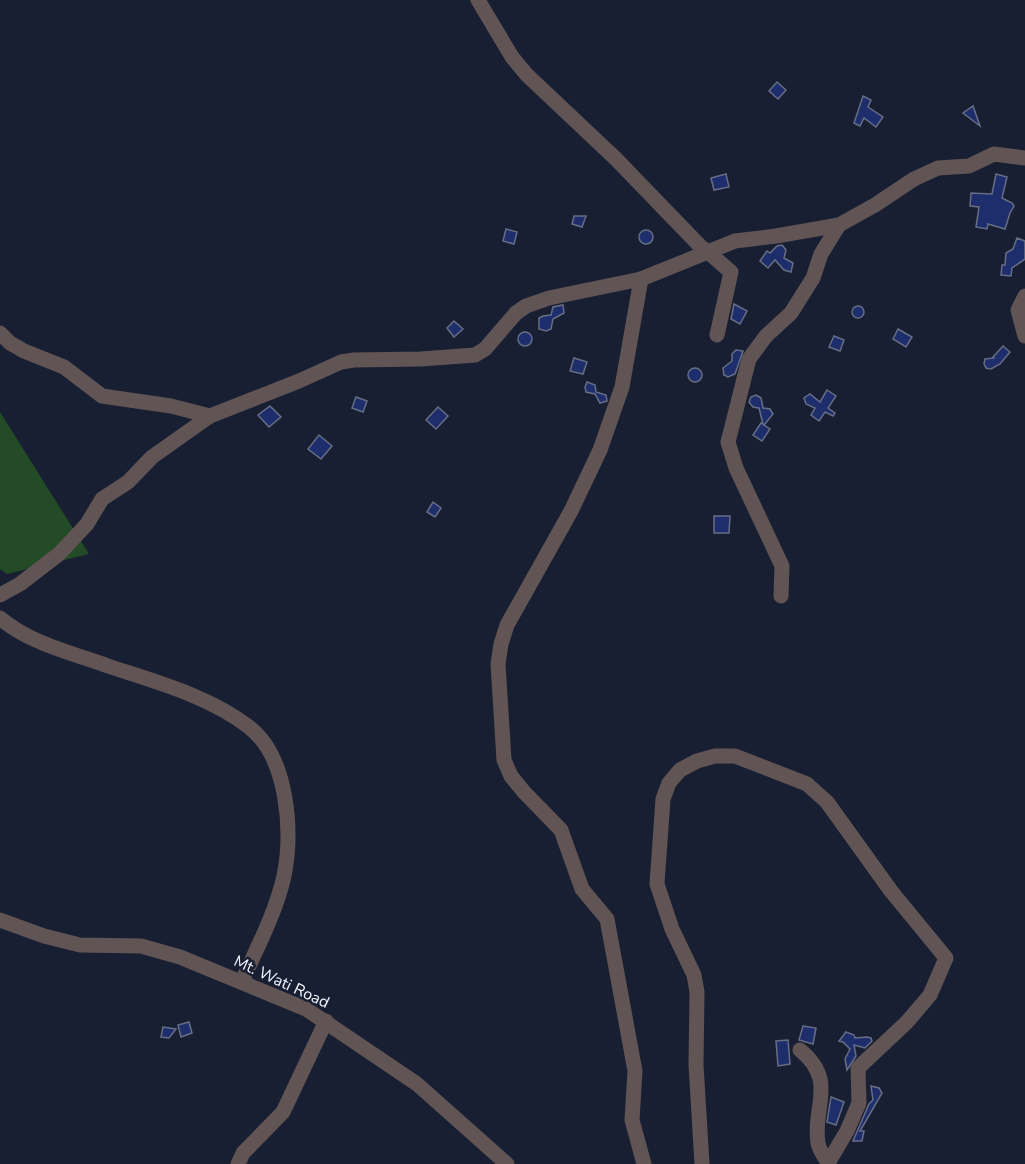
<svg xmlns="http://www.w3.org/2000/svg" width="1025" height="1164" viewBox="0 0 1025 1164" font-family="'Nunito Sans',sans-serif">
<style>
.green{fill:#224b26}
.building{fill:#1e2d6b;stroke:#666e85;stroke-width:1.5}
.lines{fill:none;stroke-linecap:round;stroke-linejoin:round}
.minor{stroke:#615454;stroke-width:15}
.labels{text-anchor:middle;stroke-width:5;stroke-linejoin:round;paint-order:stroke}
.street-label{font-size:16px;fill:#f0f4fe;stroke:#191f32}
</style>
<rect width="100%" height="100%" fill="#191f32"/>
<polygon class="green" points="0,412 89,554 7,574 0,569"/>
<g class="building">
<polygon points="777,82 786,90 778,99 769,91"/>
<polygon points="863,96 871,100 868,107 883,117 876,127 864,118 860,126 854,123"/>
<polygon points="973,106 980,126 963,113"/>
<polygon points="726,174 729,187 714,190 711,178"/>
<polygon points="996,174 1007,177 1002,198 1012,203 1014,206 1010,213 1005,229 988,224 987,229 976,227 979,207 970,206 971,193 992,194"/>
<polygon points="574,216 586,216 582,227 572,224"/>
<polygon points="506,229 517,232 514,244 503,241"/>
<circle cx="646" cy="237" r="7"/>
<polygon points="1017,238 1025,241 1025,259 1012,268 1011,276 1001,275 1002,265 1005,265 1006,253 1013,249"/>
<polygon points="782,245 786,250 784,258 793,263 791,272 784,270 775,260 768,268 760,261 767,251 770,253 777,246"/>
<polygon points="734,304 747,311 740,324 731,319"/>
<polygon points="563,305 564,313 553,319 551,329 546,331 539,329 539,318 543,316 551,315 553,307"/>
<circle cx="858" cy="312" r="6"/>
<polygon points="454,321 463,329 454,337 447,328"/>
<polygon points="898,329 912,337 906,347 893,339"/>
<circle cx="525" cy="339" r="7"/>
<polygon points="834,336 844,340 840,351 829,347"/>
<polygon points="1003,346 1010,352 1000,364 991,369 986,368 984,364 985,359 994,358 993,357"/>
<polygon points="736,350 743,351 735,374 728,377 724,375 723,368 732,361 732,354"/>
<polygon points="574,358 587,362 583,374 570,371"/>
<circle cx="695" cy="375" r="7"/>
<polygon points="587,382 595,385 596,392 606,395 607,401 600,403 595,394 586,392 585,387"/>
<polygon points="827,390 836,396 828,408 835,413 833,416 825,412 819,421 811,415 815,408 806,404 804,398 810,394 820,402"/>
<polygon points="756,395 761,398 763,408 770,409 773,414 764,425 770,429 762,441 753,435 761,423 763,424 759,408 753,407 749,402 751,397"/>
<polygon points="356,397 367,401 363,412 352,408"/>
<polygon points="270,406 281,417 269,427 258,415"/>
<polygon points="438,407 448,416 436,429 426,420"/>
<polygon points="319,435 332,446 321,459 308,449"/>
<polygon points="433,502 441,508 435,517 427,512"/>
<polygon points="714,516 730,516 729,533 714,533"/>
<polygon points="189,1022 192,1033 181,1037 178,1025"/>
<polygon points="803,1026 816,1028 813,1044 799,1040"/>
<polygon points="163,1027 176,1029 169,1038 161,1037"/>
<polygon points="846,1032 854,1035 855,1038 867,1037 871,1038 872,1041 865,1048 854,1045 856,1056 847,1070 845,1059 850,1049 843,1042 839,1041"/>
<polygon points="788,1040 790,1064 778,1066 776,1041"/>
<polygon points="871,1086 879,1088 882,1093 860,1131 864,1131 862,1141 853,1141 869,1104 873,1100"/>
<polygon points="831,1097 844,1102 836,1125 827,1122"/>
</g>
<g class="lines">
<g class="minor">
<polyline points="478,0 512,57 527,75 616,159 701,247 707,251 731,272 717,335"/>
<polyline points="641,279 622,387 600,450 571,511 507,625 501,644 498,664 504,760 511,776 524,792 561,830 582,889 607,919 635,1071 632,1120 644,1164"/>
<polyline points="1025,296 1018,310 1025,336"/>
<polyline points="0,333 10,343 24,351 64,367 102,396 171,406 210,416"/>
<polyline points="0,595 20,584 59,554 87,524 102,499 128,482 152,457 210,416 299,381 341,362 354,360 421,359 475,355 485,349 516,313 526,306 549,298 641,279 735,241 776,236 839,225 875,205 914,179 938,168 969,166 994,154 1025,158"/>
<polyline points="781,596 782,566 736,468 728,442 749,359 766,336 791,313 813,278 821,254 839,225"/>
<path d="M 0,618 C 29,643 72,653 108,666 C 156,682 209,696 249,727 C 288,757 293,831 284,876 C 276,912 257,948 242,981"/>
<polyline points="0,920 44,936 80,945 141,946 180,957 306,1009 417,1084 507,1164"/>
<path d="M 800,1050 C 838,1081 812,1107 818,1143 C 819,1150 825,1158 829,1164"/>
<polyline points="238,1164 243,1153 283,1112 326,1021"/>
<polyline points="702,1164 696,1065 697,992 694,975 672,929 657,884 663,799 669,783 680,770 697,761 715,756 735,756 807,784 827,802 891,891 946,958 930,995 907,1022 858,1068 859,1103 847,1131 828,1163"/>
</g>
</g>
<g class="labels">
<g class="street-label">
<text transform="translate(282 981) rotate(25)" y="6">Mt. Wati Road</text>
</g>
</g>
</svg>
